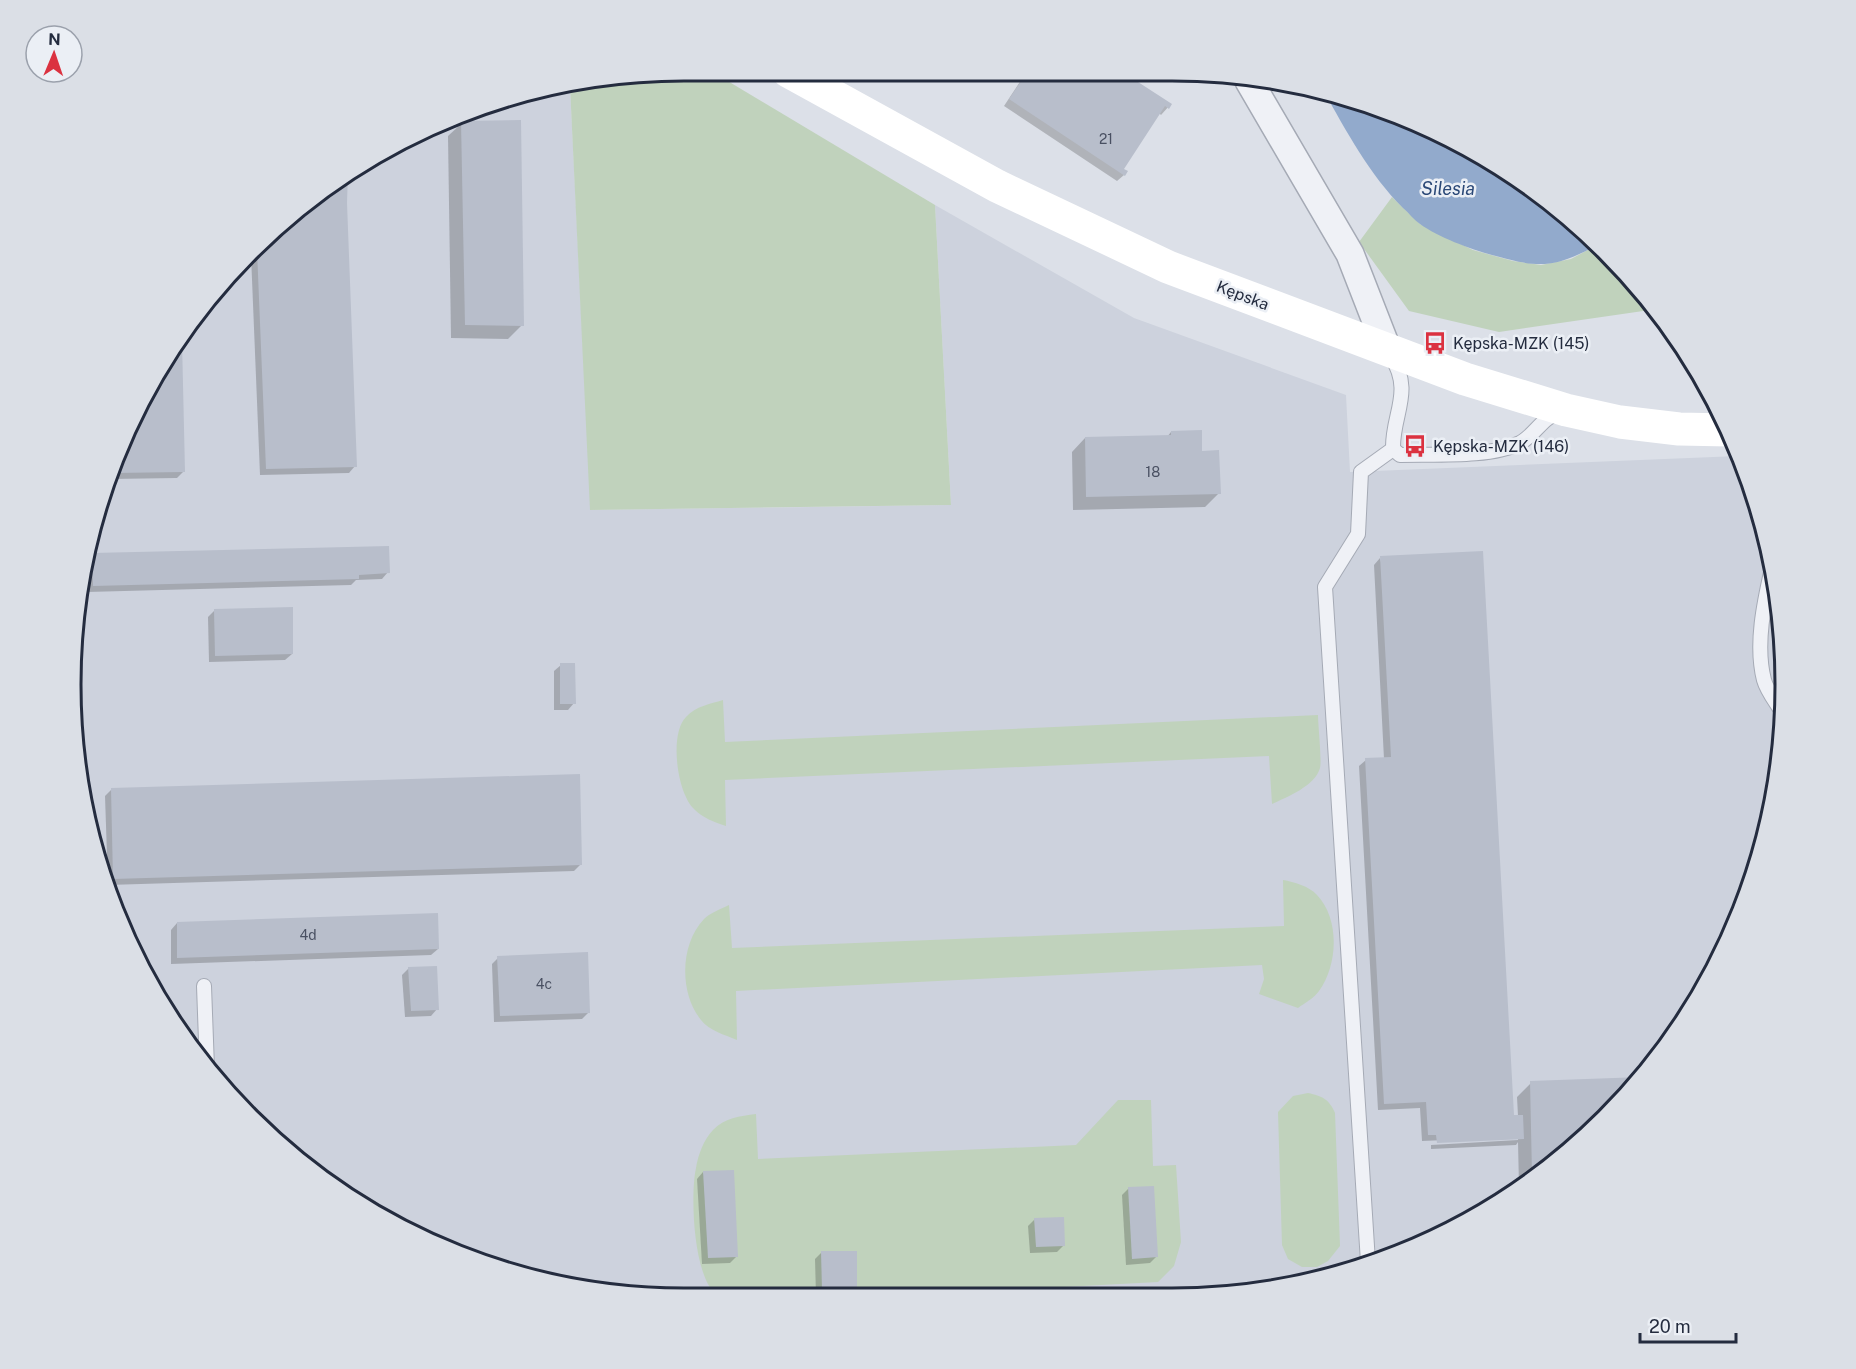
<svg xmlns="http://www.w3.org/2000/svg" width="1856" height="1369" viewBox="0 0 1856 1369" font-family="'Public Sans',sans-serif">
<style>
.built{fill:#cdd2dd}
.green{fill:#c0d2bc}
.water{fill:#92aacc}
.shadow{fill:#0003}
.building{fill:#b8becb}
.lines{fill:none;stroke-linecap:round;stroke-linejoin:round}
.lane-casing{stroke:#a5aab5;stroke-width:16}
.street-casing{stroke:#a5aab5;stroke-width:30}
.lane{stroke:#eff1f6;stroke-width:14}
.street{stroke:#eff1f6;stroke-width:27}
.secondary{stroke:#fff;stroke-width:33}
.labels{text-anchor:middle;stroke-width:5;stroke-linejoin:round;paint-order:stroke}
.number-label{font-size:14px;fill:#495062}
.street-label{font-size:16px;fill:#242c3f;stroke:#ebeff5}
.poi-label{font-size:16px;fill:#242c3f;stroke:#ebeff5;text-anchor:start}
.water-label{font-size:18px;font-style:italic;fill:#2a4877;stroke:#ebeff5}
.rim{fill:none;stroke:#242c3f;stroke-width:3}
</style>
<rect width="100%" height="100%" fill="#dce0e8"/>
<polygon class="built" points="570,86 591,510 951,505 935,205 1134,318 1346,395 1350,472 1738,456 1764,525 1784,644 1780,764 1753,882 1703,991 1633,1089 1546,1171 1407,1252 1252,1293 644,1297 525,1277 413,1235 310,1171 198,1059 117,919 76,764 72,645 82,565 134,413 223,280 344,174 449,117 525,92"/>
<g class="green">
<polygon points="684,71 711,71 935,205 951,505 590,510 570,86"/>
<polygon points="1392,197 1420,224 1473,250 1513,261 1541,265 1571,259 1597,245 1657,309 1499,332 1409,311 1359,242"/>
<path d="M 723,700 L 725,742 L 1318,715 C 1318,725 1322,760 1320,768 C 1315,786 1287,797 1272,804 L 1269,756 L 725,780 L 726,826 C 714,822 703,818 694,809 C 677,793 669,734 686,717 C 696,706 710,704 723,700 Z"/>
<path d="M 1283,880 C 1294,882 1309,886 1317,895 C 1340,919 1338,965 1319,991 C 1314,998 1305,1003 1298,1008 L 1259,994 L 1264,979 L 1262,965 L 736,991 L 737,1040 C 726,1035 709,1031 701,1020 C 679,993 680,944 704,919 C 710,913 721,909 729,905 L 732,948 L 1284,926 Z"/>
<path d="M 1308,1093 C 1322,1096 1329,1099 1335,1113 L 1340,1246 L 1328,1261 L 1317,1267 L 1302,1267 L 1288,1259 L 1282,1245 L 1278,1112 L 1293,1096 Z"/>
<path d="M 1118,1100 L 1151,1100 L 1153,1166 L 1176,1165 L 1181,1242 L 1174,1266 L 1158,1282 L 914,1295 L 719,1297 C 693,1281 690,1195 696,1168 C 698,1155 704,1139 713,1130 C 724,1118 740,1116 756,1114 L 758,1159 L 1076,1145 Z"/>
</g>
<path class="water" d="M 1323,90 C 1338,92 1353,99 1367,104 C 1448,131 1539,183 1597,245 C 1553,269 1539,268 1492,255 C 1470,249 1438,237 1420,224 C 1414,220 1409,213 1403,208 C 1369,174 1347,132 1323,90 Z"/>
<g class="shadow">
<polygon points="1027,71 1118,71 1170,105 1161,115 1159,113 1121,169 1124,175 1117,181 1004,106"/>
<polygon points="462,123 522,325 508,339 451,338 448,136"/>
<polygon points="345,173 355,466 349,473 260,475 251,255"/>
<polygon points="181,343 184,471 177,478 111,479 134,413"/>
<polygon points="1171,432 1201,452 1219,493 1205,507 1073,510 1072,452 1085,438 1167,437"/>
<polygon points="93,555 388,572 382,579 356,580 351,585 87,592 86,561"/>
<polygon points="1380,558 1513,1116 1518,1116 1517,1097 1531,1083 1641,1078 1633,1089 1546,1171 1519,1187 1518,1142 1516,1145 1431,1149 1431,1145 1518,1140 1518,1137 1422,1141 1420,1108 1378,1110 1359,766 1366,760 1384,759 1374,565"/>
<polygon points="215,610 292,654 285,660 209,662 208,617"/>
<polygon points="561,665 574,703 568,710 554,710 554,671"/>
<polygon points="111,790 581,864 574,871 108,885 105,796"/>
<polygon points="177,923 438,949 431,955 171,964 171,930"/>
<polygon points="498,958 589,1012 582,1019 494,1022 492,964"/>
<polygon points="409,968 437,1009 431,1016 405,1017 402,975"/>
<polygon points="703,1172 736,1257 730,1263 702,1264 697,1179"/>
<polygon points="1129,1188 1156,1257 1150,1263 1126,1265 1122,1195"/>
<polygon points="1035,1219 1063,1246 1057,1252 1030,1253 1028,1226"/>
<polygon points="822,1252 856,1289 849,1296 816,1296 815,1259"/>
</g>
<g class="building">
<polygon points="1028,71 1121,71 1172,104 1169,109 1165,106 1124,169 1128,171 1125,176 1009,99"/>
<polygon points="521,120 524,326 465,325 461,121"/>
<polygon points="348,172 347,203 357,467 266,469 257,250"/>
<polygon points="182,341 185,472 113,473 134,413"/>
<polygon points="1202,430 1202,451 1219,450 1221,494 1086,497 1085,437 1171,435 1171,431"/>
<polygon points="389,546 390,573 359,575 359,579 93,586 92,553"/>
<polygon points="1483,551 1514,1115 1523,1115 1524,1139 1437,1143 1436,1135 1428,1135 1426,1102 1384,1104 1365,758 1391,757 1380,556"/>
<polygon points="293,607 293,654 215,656 214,609"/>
<polygon points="560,663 575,663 576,704 560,704"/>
<polygon points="580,774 582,865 113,879 111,788"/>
<polygon points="438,913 439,949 177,958 177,922"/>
<polygon points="588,952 590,1013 500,1016 497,956"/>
<polygon points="437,966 439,1010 411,1011 408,967"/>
<polygon points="1642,1077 1633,1089 1586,1133 1573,1134 1573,1146 1546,1171 1540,1175 1532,1175 1530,1081"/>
<polygon points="734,1170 738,1257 708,1258 703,1171"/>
<polygon points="1154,1186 1158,1257 1132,1259 1128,1187"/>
<polygon points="1064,1217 1065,1246 1036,1247 1034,1218"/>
<polygon points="821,1251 857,1251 857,1290 822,1290"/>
</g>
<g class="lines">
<g class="lane-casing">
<g id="lane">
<path d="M 1391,356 C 1414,392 1392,414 1393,449 L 1400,455 C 1435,454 1490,458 1520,443 C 1535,435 1542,417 1560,412"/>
<path d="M 1772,568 C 1764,603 1755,645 1764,680 C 1767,691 1776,702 1782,712"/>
<polyline points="204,986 207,1068"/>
<polyline points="1368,1262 1325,587 1358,534 1361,472 1393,449"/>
</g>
</g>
<g class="street-casing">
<polyline id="street" points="1249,81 1350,254 1387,349"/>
</g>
<use href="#lane" class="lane"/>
<use href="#street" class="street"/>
<polyline class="secondary" points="788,71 997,186 1168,267 1465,379 1566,410 1620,422 1679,429 1729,430"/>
</g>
<defs>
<g id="bus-bare" transform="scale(1.8)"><path d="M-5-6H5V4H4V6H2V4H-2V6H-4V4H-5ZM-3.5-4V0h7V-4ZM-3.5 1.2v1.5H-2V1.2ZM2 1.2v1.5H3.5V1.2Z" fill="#db3240" stroke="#ebeff5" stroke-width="2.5" paint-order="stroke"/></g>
</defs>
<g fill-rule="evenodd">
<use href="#bus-bare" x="1435" y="343"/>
<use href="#bus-bare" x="1415" y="446"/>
</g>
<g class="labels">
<g class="number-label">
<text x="1106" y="144">21</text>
<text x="1153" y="477">18</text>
<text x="308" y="940">4d</text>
<text x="544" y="989">4c</text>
</g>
<g class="street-label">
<text transform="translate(1243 295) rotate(21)" y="6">Kępska</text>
</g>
<g class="poi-label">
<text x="1453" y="349">Kępska-MZK (145)</text>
<text x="1433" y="452">Kępska-MZK (146)</text>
</g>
<g class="water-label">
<text x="1448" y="195">Silesia</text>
</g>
</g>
<path d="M0 0H1856V1369H0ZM684 81H1172A603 603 0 0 1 1775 684V685A603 603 0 0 1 1172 1288H684A603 603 0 0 1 81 685V684A603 603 0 0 1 684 81Z" fill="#dbdfe6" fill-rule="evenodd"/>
<path class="rim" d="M684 81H1172A603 603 0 0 1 1775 684V685A603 603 0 0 1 1172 1288H684A603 603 0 0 1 81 685V684A603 603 0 0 1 684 81Z"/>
<g transform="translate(54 54) rotate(2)"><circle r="28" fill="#ebeff5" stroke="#9ba1ac" stroke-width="1.5"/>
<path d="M0-4.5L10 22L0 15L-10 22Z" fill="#db3240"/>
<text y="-9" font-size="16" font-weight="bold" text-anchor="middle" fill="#242c3f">N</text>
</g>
<path d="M1640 1333v9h96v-9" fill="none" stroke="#242c3f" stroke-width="3"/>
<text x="1649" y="1333" font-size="18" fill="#242c3f" stroke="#ebeff5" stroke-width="4.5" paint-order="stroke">20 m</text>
</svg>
